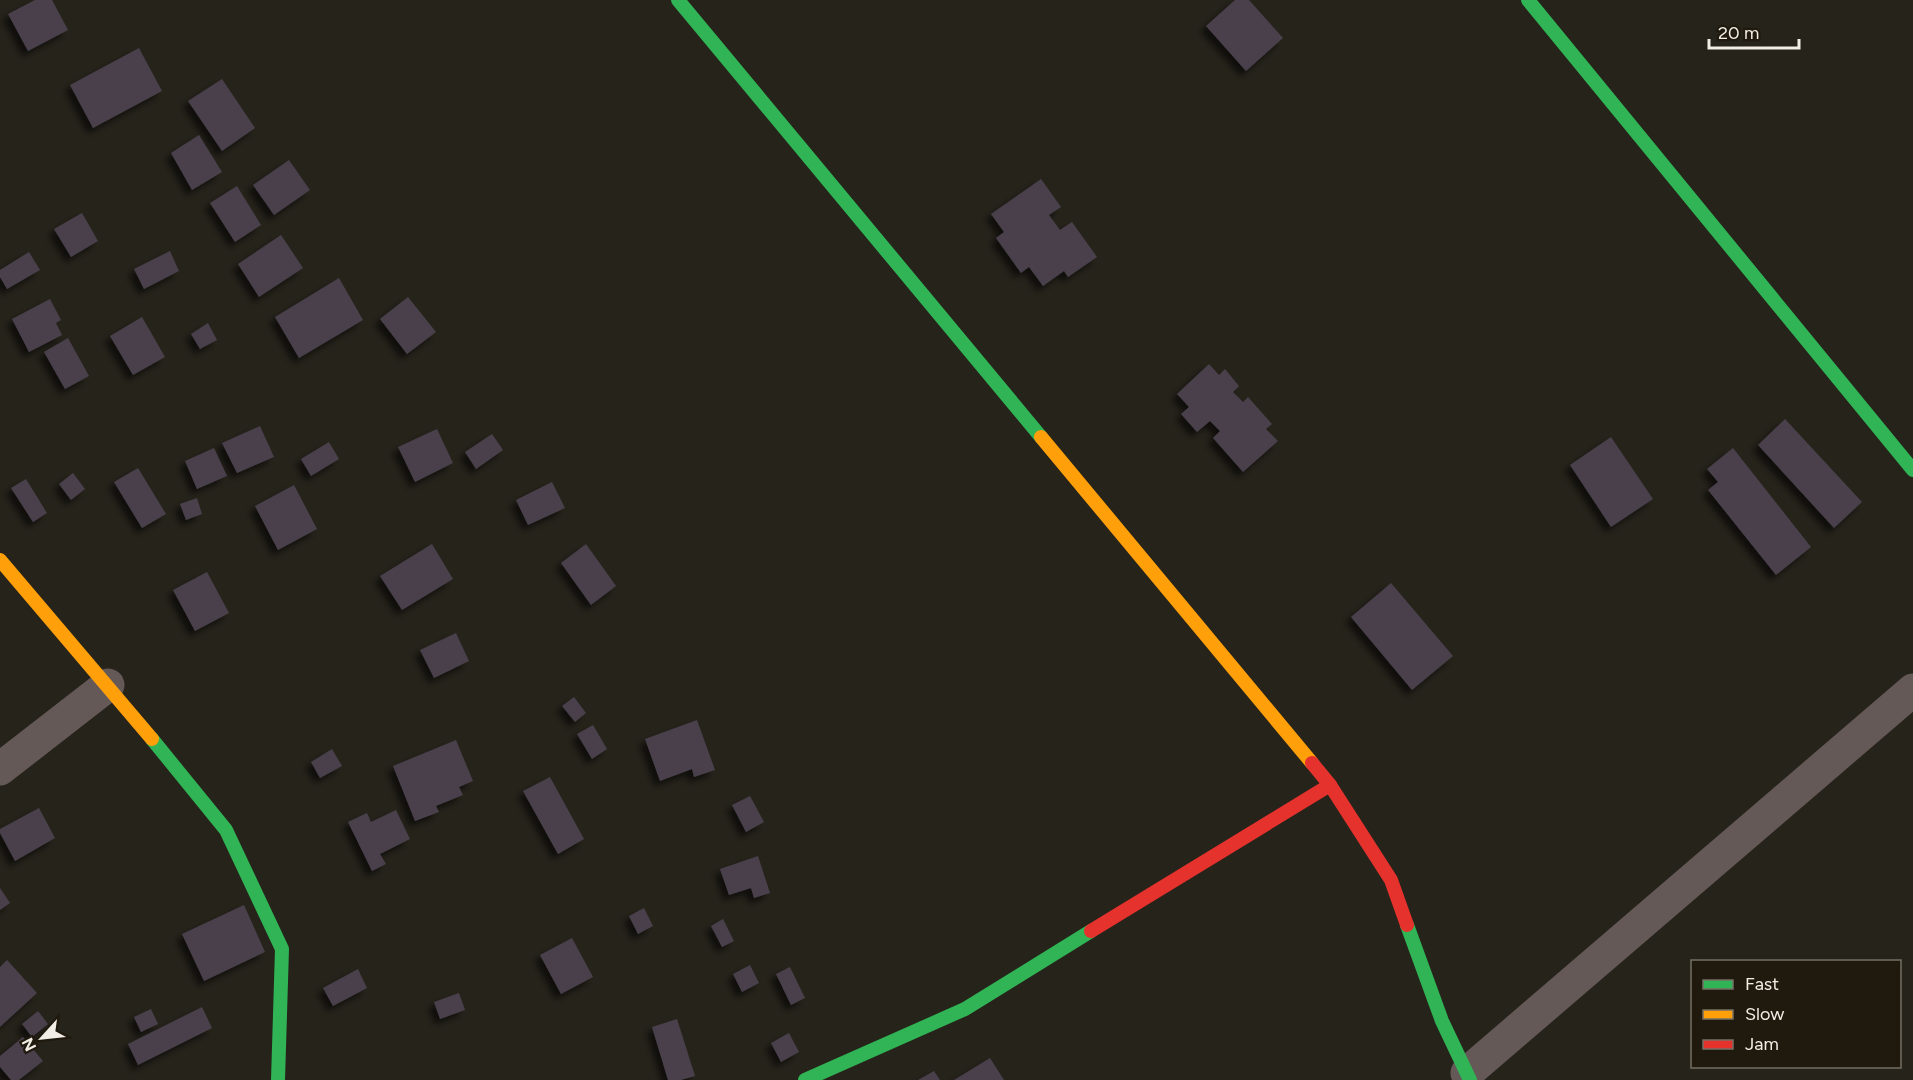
<svg xmlns="http://www.w3.org/2000/svg" width="1913" height="1080" viewBox="0 0 1913 1080" font-family="Figtree,sans-serif">
<style>
.building{fill:#48404b;filter:url(#shadow)}
.lines{fill:none;stroke-linecap:round;stroke-linejoin:round}
.street{stroke:#655957;stroke-width:33}
.fast{stroke:#30b455;stroke-width:14}
.slow{stroke:#ff9f0a;stroke-width:14}
.jam{stroke:#e5322d;stroke-width:14}
</style>
<defs>
<filter id="shadow"><feDropShadow dx="-5.5" dy="5.5" stdDeviation="3" flood-color="#0009"/></filter>
</defs>
<rect width="100%" height="100%" fill="#26231b"/>
<g class="building">
<polygon points="35,0 52,0 68,30 28,51 8,14"/>
<polygon points="1235,0 1249,0 1283,38 1246,71 1206,26"/>
<polygon points="139,48 162,91 93,128 70,85"/>
<polygon points="222,79 255,128 222,151 188,101"/>
<polygon points="199,135 222,172 192,190 171,153"/>
<polygon points="289,160 310,190 274,215 253,185"/>
<polygon points="1041,179 1061,207 1049,215 1060,230 1072,222 1097,257 1068,277 1064,271 1043,286 1029,267 1021,273 996,238 1004,232 991,214"/>
<polygon points="237,186 261,225 235,242 210,203"/>
<polygon points="82,213 98,241 71,257 54,229"/>
<polygon points="281,235 303,268 259,297 238,264"/>
<polygon points="170,251 179,271 144,289 134,269"/>
<polygon points="29,252 40,270 7,289 0,277 0,270"/>
<polygon points="339,278 363,320 299,358 275,317"/>
<polygon points="408,297 436,332 407,354 380,319"/>
<polygon points="50,299 61,320 56,323 62,335 29,352 12,319"/>
<polygon points="142,317 165,357 133,375 110,336"/>
<polygon points="208,323 217,340 200,349 191,334"/>
<polygon points="68,338 89,376 65,389 44,352"/>
<polygon points="1209,364 1219,375 1225,369 1239,386 1233,392 1243,402 1248,397 1272,424 1266,429 1278,441 1243,472 1213,438 1220,431 1210,421 1197,432 1181,414 1189,407 1177,394"/>
<polygon points="1785,419 1862,502 1834,528 1758,445"/>
<polygon points="260,426 274,457 237,473 222,443"/>
<polygon points="437,429 453,463 415,482 398,447"/>
<polygon points="492,434 503,450 476,469 465,452"/>
<polygon points="1611,437 1653,499 1611,527 1570,465"/>
<polygon points="329,442 339,459 311,476 301,459"/>
<polygon points="214,448 227,476 197,489 185,461"/>
<polygon points="1733,448 1811,547 1776,575 1708,490 1718,482 1707,469"/>
<polygon points="138,468 166,514 142,528 114,482"/>
<polygon points="73,473 85,489 71,500 59,484"/>
<polygon points="26,479 47,513 33,522 11,488"/>
<polygon points="552,482 565,508 528,525 516,500"/>
<polygon points="294,485 317,529 278,550 255,506"/>
<polygon points="197,498 202,514 186,520 180,504"/>
<polygon points="432,544 453,579 402,610 380,576"/>
<polygon points="586,544 616,586 591,605 561,563"/>
<polygon points="207,572 229,613 195,631 173,590"/>
<polygon points="1391,583 1453,656 1412,690 1351,617"/>
<polygon points="456,633 469,661 434,678 420,650"/>
<polygon points="574,697 586,713 575,722 562,706"/>
<polygon points="697,720 715,770 694,777 692,769 660,781 645,739"/>
<polygon points="593,725 607,749 592,759 577,734"/>
<polygon points="456,740 473,781 459,787 463,795 436,806 439,812 415,821 393,766"/>
<polygon points="332,749 342,766 320,778 311,762"/>
<polygon points="550,777 584,839 558,854 523,791"/>
<polygon points="750,796 764,822 746,832 732,805"/>
<polygon points="39,808 55,838 15,861 0,833 0,829"/>
<polygon points="396,810 410,839 380,854 386,864 372,871 348,822 367,813 371,822"/>
<polygon points="758,856 770,893 754,898 751,888 729,895 720,869"/>
<polygon points="0,888 10,903 0,910"/>
<polygon points="244,905 265,952 204,981 182,934"/>
<polygon points="644,908 653,926 638,934 629,916"/>
<polygon points="723,919 734,941 722,947 711,926"/>
<polygon points="572,938 593,977 561,994 540,955"/>
<polygon points="7,960 37,993 0,1027 0,967"/>
<polygon points="750,965 759,983 742,992 733,974"/>
<polygon points="790,967 805,998 791,1005 776,974"/>
<polygon points="358,969 367,988 333,1006 323,988"/>
<polygon points="459,993 465,1010 440,1019 434,1002"/>
<polygon points="202,1007 212,1028 138,1065 128,1044"/>
<polygon points="151,1009 158,1024 141,1032 134,1017"/>
<polygon points="38,1011 48,1024 32,1037 22,1024"/>
<polygon points="677,1019 695,1076 681,1080 668,1080 652,1027"/>
<polygon points="789,1033 799,1052 781,1062 771,1043"/>
<polygon points="23,1037 43,1061 19,1080 11,1080 0,1067 0,1056"/>
<polygon points="990,1058 1004,1080 954,1080"/>
<polygon points="934,1071 940,1080 918,1080"/>
</g>
<g class="lines">
<g class="street">
<polyline points="0,769 108,685"/>
<polyline points="1467,1073 1913,690"/>
</g>
<g class="fast">
<polyline points="678,0 1041,437"/>
<polyline points="1528,0 1913,470"/>
<polyline points="152,739 226,830 282,949 278,1080"/>
<polyline points="1407,925 1442,1021 1470,1080"/>
<polyline points="805,1080 965,1009 1091,931"/>
</g>
<g class="slow">
<polyline points="1041,437 1312,763"/>
<polyline points="0,560 152,739"/>
</g>
<g class="jam">
<polyline points="1312,763 1330,785 1391,880 1407,925"/>
<polyline points="1091,931 1330,785"/>
</g>
</g>
<rect x="1691" y="960" width="210" height="108" fill="#201a0e" stroke="#746f64" stroke-width="1.5"/>
<rect x="1703" y="980" width="30" height="9" fill="#30b455" stroke="#746f64" stroke-width="1.5"/>
<text x="1745" y="990" font-size="18" fill="#f2eee6">Fast</text>
<rect x="1703" y="1010" width="30" height="9" fill="#ff9f0a" stroke="#746f64" stroke-width="1.5"/>
<text x="1745" y="1020" font-size="18" fill="#f2eee6">Slow</text>
<rect x="1703" y="1040" width="30" height="9" fill="#e5322d" stroke="#746f64" stroke-width="1.5"/>
<text x="1745" y="1050" font-size="18" fill="#f2eee6">Jam</text>
<g transform="translate(42 1038) rotate(243)" stroke="#201a0e" stroke-width="4.5" paint-order="stroke">
<path d="M0-4.5L10 22L0 15L-10 22Z" fill="#f2eee6"/>
<text y="-9" font-size="16" font-weight="bold" text-anchor="middle" fill="#f2eee6">N</text>
</g>
<path d="M1709 39v9h90v-9" fill="none" stroke="#f2eee6" stroke-width="3"/>
<text x="1718" y="39" font-size="18" fill="#f2eee6" stroke="#201a0e" stroke-width="4.5" paint-order="stroke">20 m</text>
</svg>
